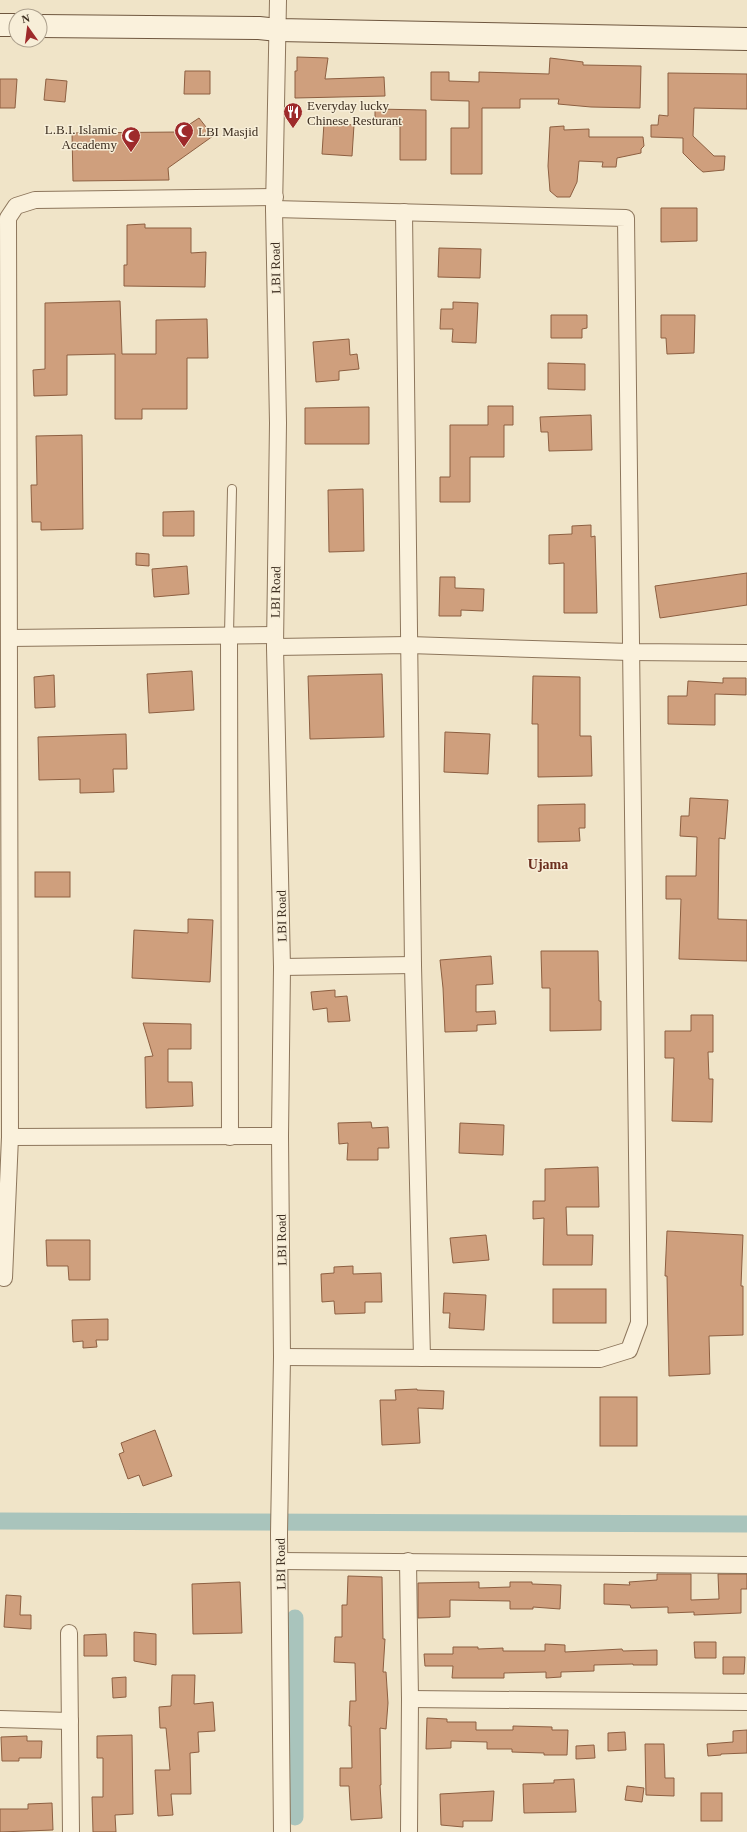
<svg xmlns="http://www.w3.org/2000/svg" width="747" height="1832" viewBox="0 0 747 1832" font-family="'Times New Roman',serif">
<style>
.lines{fill:none;stroke-linecap:round;stroke-linejoin:round}
.canal{stroke:#a9c4bc;stroke-width:17}
.building{fill:#cf9f7d;stroke:#8d5f41}
.service-casing{stroke:#8d765c;stroke-width:10}
.minor-casing{stroke:#8d765c;stroke-width:18}
.secondary-casing{stroke:#6f573f;stroke-width:24}
.service{stroke:#faf1dc;stroke-width:8}
.minor{stroke:#faf1dc;stroke-width:16}
.secondary{stroke:#faf1dc;stroke-width:22}
.labels{text-anchor:middle;stroke-width:3;stroke-linejoin:round;paint-order:stroke}
.poi-label{font-size:13px;fill:#3d2e20;stroke:#f7eed8;text-anchor:start}
.street-label{font-size:13px;fill:#3d2e20;stroke:#f7eed8}
.neighbourhood-label{font-size:14px;font-weight:bold;fill:#6b2e1e;stroke:#f7eed8}
</style>
<rect width="100%" height="100%" fill="#f0e4c8"/>
<g class="lines">
<g class="canal">
<polyline points="0,1521 747,1524"/>
<polyline points="295,1618 295,1817"/>
</g>
</g>
<g class="building">
<polygon points="297,57 328,58 325,79 384,77 385,96 295,98 295,71 297,71"/>
<polygon points="550,58 583,62 583,65 641,66 640,108 591,107 558,104 559,99 520,99 520,108 482,108 482,174 451,174 451,128 469,128 469,101 431,100 431,72 449,72 449,81 479,82 479,72 549,74"/>
<polygon points="185,71 210,71 210,94 184,94"/>
<polygon points="668,73 747,74 747,109 694,108 693,136 714,156 725,156 724,170 703,172 697,167 683,153 683,138 651,137 651,125 658,125 659,115 668,116"/>
<polygon points="0,79 17,79 15,108 0,108"/>
<polygon points="46,79 67,81 65,102 44,100"/>
<polygon points="375,109 426,110 426,160 400,160 400,126 375,125"/>
<polygon points="199,118 213,136 168,168 169,180 73,181 72,133 178,132"/>
<polygon points="324,123 354,125 352,156 322,154"/>
<polygon points="564,126 564,130 589,129 589,137 643,137 644,146 641,149 641,153 617,158 616,167 602,167 603,162 579,161 577,182 570,197 557,197 550,191 548,166 550,127"/>
<polygon points="661,208 697,208 697,241 661,242"/>
<polygon points="145,224 145,228 191,228 191,253 206,252 205,287 124,286 124,265 127,265 127,225"/>
<polygon points="439,248 481,249 480,278 438,277"/>
<polygon points="120,301 122,354 156,354 156,320 207,319 208,358 187,358 187,409 142,409 142,419 115,419 115,354 67,355 67,395 34,396 33,370 45,369 45,303"/>
<polygon points="453,302 478,303 476,343 452,342 453,329 440,329 441,309 453,309"/>
<polygon points="551,315 587,315 587,328 582,329 582,338 551,338"/>
<polygon points="661,315 695,315 694,353 667,354 666,338 661,338"/>
<polygon points="349,339 350,355 357,354 359,369 339,371 339,380 316,382 313,342"/>
<polygon points="548,363 585,364 585,390 548,389"/>
<polygon points="488,406 513,406 513,425 504,425 504,457 470,457 470,502 440,502 440,477 450,477 450,425 488,425"/>
<polygon points="369,407 369,444 305,444 305,408"/>
<polygon points="591,415 592,450 549,451 548,432 541,432 540,417"/>
<polygon points="82,435 83,529 41,530 41,522 32,522 31,485 37,485 36,436"/>
<polygon points="363,489 364,551 329,552 328,490"/>
<polygon points="194,511 194,536 163,536 163,512"/>
<polygon points="591,525 591,537 595,536 597,613 564,613 564,563 549,564 549,535 572,534 572,526"/>
<polygon points="136,553 149,554 149,566 136,565"/>
<polygon points="187,566 189,594 154,597 152,569"/>
<polygon points="747,573 747,605 660,618 655,586"/>
<polygon points="440,577 455,577 455,588 484,589 483,611 461,610 461,616 439,616"/>
<polygon points="192,671 194,710 149,713 147,674"/>
<polygon points="382,674 384,737 310,739 308,676"/>
<polygon points="54,675 55,707 35,708 34,677"/>
<polygon points="533,676 580,677 580,736 591,736 592,776 538,777 538,724 532,724"/>
<polygon points="723,678 746,678 746,695 715,694 715,725 668,724 668,696 687,696 688,681 723,683"/>
<polygon points="445,732 490,734 488,774 444,772"/>
<polygon points="126,734 127,769 113,769 114,792 80,793 80,779 39,780 38,737"/>
<polygon points="690,798 728,800 725,839 719,838 718,919 747,920 747,961 679,959 681,899 666,899 666,876 696,876 697,837 680,836 681,816 689,816"/>
<polygon points="585,804 585,828 579,828 580,841 538,842 538,805"/>
<rect x="35" y="872" width="35" height="25"/>
<polygon points="188,919 213,920 210,982 132,978 134,930 188,933"/>
<polygon points="541,951 598,951 599,1001 601,1001 601,1030 550,1031 550,988 542,988"/>
<polygon points="491,956 493,984 476,985 476,1012 495,1011 496,1024 477,1025 477,1031 445,1032 443,988 440,960"/>
<polygon points="335,990 335,997 347,996 350,1021 328,1022 327,1008 313,1010 311,992"/>
<polygon points="691,1015 713,1015 713,1052 708,1052 709,1079 713,1079 712,1122 672,1121 674,1058 665,1058 665,1031 691,1031"/>
<polygon points="143,1023 191,1024 191,1049 168,1049 168,1082 192,1082 193,1106 146,1108 145,1057 153,1056"/>
<polygon points="371,1122 372,1128 388,1127 389,1148 378,1148 378,1160 347,1160 348,1143 339,1144 338,1123"/>
<polygon points="460,1123 504,1125 503,1155 459,1153"/>
<polygon points="598,1167 599,1207 566,1207 567,1235 593,1235 592,1265 543,1265 544,1218 533,1219 533,1201 545,1201 545,1169"/>
<polygon points="667,1231 743,1235 741,1286 743,1286 743,1335 709,1336 710,1374 669,1376 667,1276 665,1276"/>
<polygon points="486,1235 489,1260 453,1263 450,1238"/>
<polygon points="46,1240 90,1240 90,1280 69,1280 68,1266 47,1266"/>
<polygon points="353,1266 353,1274 381,1273 382,1302 365,1302 365,1313 335,1314 334,1301 322,1302 321,1274 334,1273 334,1267"/>
<rect x="553" y="1289" width="53" height="34"/>
<polygon points="444,1293 486,1295 484,1330 449,1328 450,1313 443,1313"/>
<polygon points="108,1319 108,1340 96,1340 97,1347 83,1348 83,1341 73,1342 72,1320"/>
<polygon points="417,1389 417,1390 444,1391 443,1409 418,1408 420,1443 382,1445 380,1400 396,1400 395,1390"/>
<rect x="600" y="1397" width="37" height="49"/>
<polygon points="155,1430 172,1476 143,1486 139,1475 128,1479 119,1454 124,1452 121,1443"/>
<polygon points="657,1574 691,1574 691,1600 719,1599 718,1574 747,1574 747,1589 741,1589 741,1613 694,1615 694,1612 668,1613 668,1607 631,1608 630,1605 604,1604 604,1584 630,1585 629,1582 657,1580"/>
<polygon points="348,1576 382,1577 383,1639 385,1639 383,1672 386,1672 388,1703 386,1729 380,1728 381,1785 380,1785 382,1818 351,1820 349,1786 340,1786 340,1768 352,1768 351,1726 349,1726 350,1701 356,1701 355,1663 334,1662 335,1637 342,1637 342,1605 347,1605"/>
<polygon points="240,1582 242,1633 193,1634 192,1584"/>
<polygon points="479,1582 479,1588 510,1587 510,1582 532,1582 532,1584 561,1585 560,1609 533,1607 533,1609 510,1609 510,1601 450,1600 450,1617 418,1618 418,1583"/>
<polygon points="6,1595 21,1596 20,1615 31,1615 31,1629 4,1627"/>
<polygon points="134,1632 156,1634 156,1665 134,1661"/>
<polygon points="106,1634 107,1656 84,1656 84,1635"/>
<polygon points="694,1642 716,1642 716,1658 695,1658"/>
<polygon points="545,1644 565,1645 565,1652 622,1649 623,1651 657,1650 657,1665 633,1665 633,1664 594,1665 594,1671 561,1672 561,1677 546,1678 546,1672 504,1673 504,1678 452,1678 453,1666 425,1666 424,1654 453,1654 453,1647 478,1647 478,1649 503,1648 503,1651 545,1651"/>
<polygon points="723,1657 745,1657 744,1674 723,1674"/>
<polygon points="172,1675 195,1675 194,1704 213,1702 215,1731 198,1732 199,1752 190,1753 191,1794 171,1794 173,1815 158,1816 155,1770 170,1770 166,1728 160,1728 159,1707 171,1706"/>
<polygon points="126,1677 126,1697 113,1698 112,1678"/>
<polygon points="427,1718 447,1719 447,1722 476,1722 476,1730 513,1730 513,1726 552,1727 552,1730 568,1730 567,1755 544,1755 544,1753 512,1752 512,1749 487,1749 487,1742 451,1741 451,1748 426,1749"/>
<polygon points="747,1730 747,1753 721,1754 721,1755 708,1756 707,1744 733,1742 733,1731"/>
<polygon points="625,1732 626,1750 608,1751 608,1733"/>
<polygon points="132,1735 133,1814 115,1815 116,1832 93,1832 92,1797 103,1797 103,1758 97,1758 97,1736"/>
<polygon points="27,1736 27,1741 42,1741 41,1758 19,1758 19,1761 2,1761 1,1737"/>
<polygon points="645,1744 664,1744 665,1778 674,1778 674,1796 646,1795"/>
<polygon points="594,1745 595,1758 576,1759 576,1746"/>
<polygon points="574,1779 576,1812 524,1813 523,1784 554,1783 554,1780"/>
<polygon points="627,1786 644,1788 642,1802 625,1800"/>
<polygon points="494,1791 492,1821 463,1821 463,1827 441,1825 440,1794"/>
<rect x="701" y="1793" width="21" height="28"/>
<polygon points="52,1803 53,1830 0,1832 0,1809 28,1809 28,1804"/>
</g>
<g class="lines">
<g class="service-casing">
<polyline id="service" points="229,635 232,489"/>
</g>
<g class="minor-casing">
<g id="minor">
<polyline points="278,0 274,209 278,423 275,647 282,967 280,1136 282,1357 279,1534 282,1832"/>
<polyline points="274,209 626,218 639,1323 629,1350 600,1359 282,1357"/>
<polyline points="404,212 413,965 422,1358"/>
<polyline points="229,635 230,1137"/>
<polyline points="9,638 275,635"/>
<polyline points="275,647 409,645 630,652 747,653"/>
<polyline points="282,967 413,965"/>
<polyline points="10,1137 280,1136"/>
<polyline points="4,1278 10,1137 8,218 16,206 35,200 275,197"/>
<polyline points="280,1561 747,1565"/>
<polyline points="408,1561 410,1699 409,1832"/>
<polyline points="69,1633 71,1832"/>
<polyline points="410,1699 747,1702"/>
<polyline points="0,1719 70,1721"/>
</g>
</g>
<g class="secondary-casing">
<g id="secondary">
<polyline points="0,25 16,25"/>
<polyline points="40,26 259,28 278,30 747,39"/>
</g>
</g>
<use href="#service" class="service"/>
<use href="#minor" class="minor"/>
<use href="#secondary" class="secondary"/>
</g>
<defs>
<g id="restaurant-pin" transform="scale(1)"><path d="M0 17L-7.5 6A9.5 9.5 0 1 1 7.5 6Z" fill="#9e2a2b" stroke="#f7eed8"/><path d="M-5-6h1v4h1v-4h1v4h1v-4h1v5L-1.5 .5V6h-2V.5L-5-1ZM5-6V6H3V1.5H1.5Q1.5-4 5-6Z" fill="#fff"/></g>
<g id="mosque-pin" transform="scale(1)"><path d="M0 17L-7.5 6A9.5 9.5 0 1 1 7.5 6Z" fill="#9e2a2b" stroke="#f7eed8"/><path d="M3.5-4.9A6 6 0 1 0 3.5 4.9A5 5 0 1 1 3.5-4.9Z" fill="#fff"/></g>
</defs>
<g fill-rule="evenodd">
<use href="#restaurant-pin" x="293" y="112"/>
<use href="#mosque-pin" x="184" y="131"/>
<use href="#mosque-pin" x="131" y="136"/>
</g>
<g class="labels">
<g class="poi-label">
<text x="307" y="110">Everyday lucky<tspan x="307" dy="15">Chinese Resturant</tspan></text>
<text x="117" y="134" text-anchor="end">L.B.I. Islamic<tspan x="117" dy="15">Accademy</tspan></text>
<text x="198" y="136">LBI Masjid</text>
</g>
<g class="street-label">
<text transform="translate(275 268) rotate(-91)" y="5">LBI Road</text>
<text transform="translate(275 592) rotate(-89)" y="5">LBI Road</text>
<text transform="translate(281 916) rotate(-91)" y="5">LBI Road</text>
<text transform="translate(281 1240) rotate(-91)" y="5">LBI Road</text>
<text transform="translate(280 1564) rotate(-91)" y="5">LBI Road</text>
</g>
<g class="neighbourhood-label">
<text x="548" y="869">Ujama</text>
</g>
</g>
<g transform="translate(28 28) rotate(346)"><circle r="19" fill="#f7eed8" stroke="#ada18e"/>
<path d="M0-3L7 15L0 10L-7 15Z" fill="#9e2a2b"/>
<text y="-6" font-size="11" font-weight="bold" text-anchor="middle" fill="#3d2e20">N</text>
</g>
</svg>
